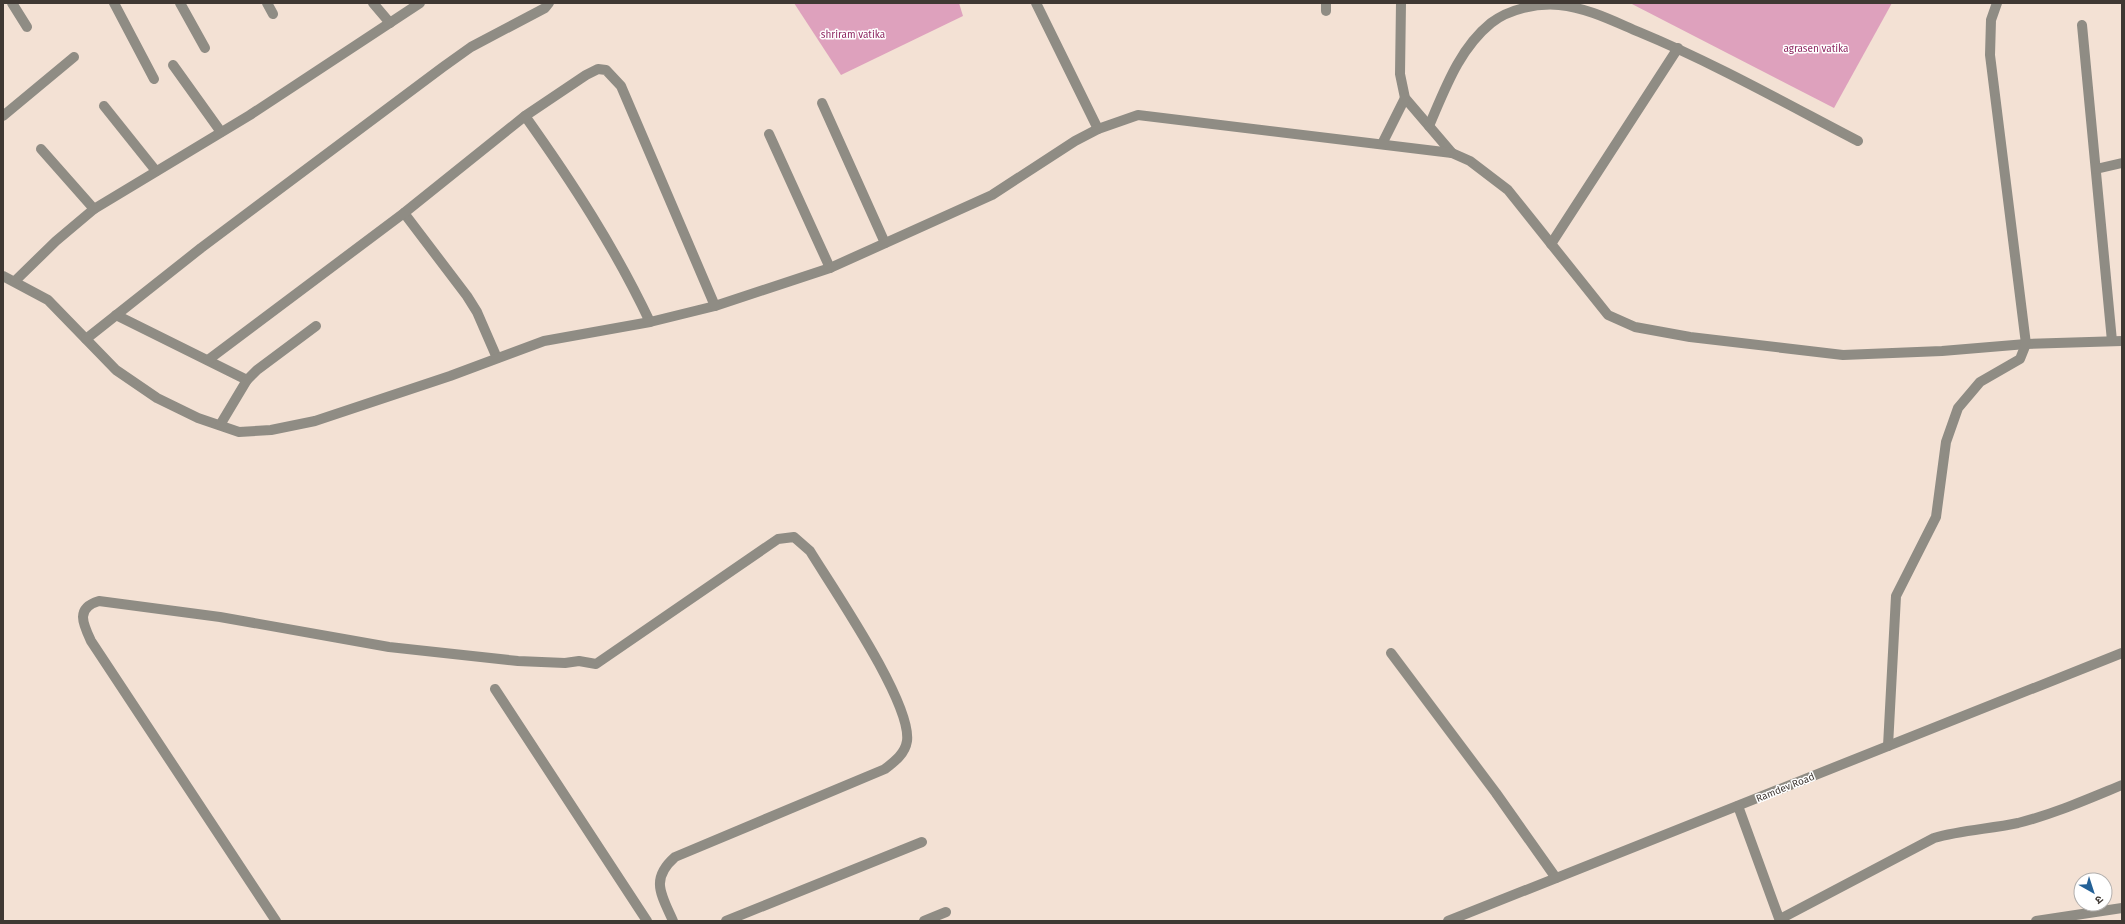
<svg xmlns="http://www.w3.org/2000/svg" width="2125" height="924" viewBox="0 0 2125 924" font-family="'Fira Sans','Noto Sans Devanagari',sans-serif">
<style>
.green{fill:#dea1bd}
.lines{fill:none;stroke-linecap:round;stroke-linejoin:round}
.minor{stroke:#8f8c84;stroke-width:10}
.labels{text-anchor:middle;stroke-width:3;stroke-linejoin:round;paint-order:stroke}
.park-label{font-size:10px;fill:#8e2862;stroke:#fff}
.street-label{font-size:10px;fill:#3f3833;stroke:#fff}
</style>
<rect width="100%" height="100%" fill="#f3e1d4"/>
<g class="green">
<polygon points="794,3 959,3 963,16 841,75"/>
<polygon points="1630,3 1892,3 1834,108"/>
</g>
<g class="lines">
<g class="minor">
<polyline points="12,3 27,27"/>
<polyline points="114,3 154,79"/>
<polyline points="180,3 205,48"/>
<polyline points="267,3 273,14"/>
<polyline points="373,3 390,23"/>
<polyline points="1036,3 1098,129"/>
<polyline points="1401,3 1400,74 1405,98 1452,153"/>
<polyline points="1326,11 1326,3"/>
<polyline points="2082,25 2112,341"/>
<polyline points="173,65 221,132"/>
<polyline points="822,103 885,243"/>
<polyline points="104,106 156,171"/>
<polyline points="3,116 74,57"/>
<path d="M 525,116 C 572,182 615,248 650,322"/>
<path d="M 1429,126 C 1445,89 1459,49 1491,23 C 1509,9 1537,3 1559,5 C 1588,8 1613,21 1639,32 C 1714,63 1785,103 1858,141"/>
<polyline points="769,134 830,268"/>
<polyline points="1382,144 1405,98"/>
<polyline points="41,149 94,209"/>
<polyline points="2096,169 2122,163"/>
<polyline points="404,213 467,296 477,312 497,358"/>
<polyline points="1551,244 1678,48"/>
<polyline points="3,276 48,300 116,370 157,398 198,418 239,432 271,430 315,421 450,376 544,341 650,322 715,306 830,268 992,195 1075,141 1098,129 1138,115 1452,153 1470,161 1508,190 1608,315 1635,327 1690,337 1843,355 1942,351 2026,344 2122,341"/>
<polyline points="15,281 56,241 94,209 250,115 420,3"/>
<polyline points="116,315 247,380"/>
<polyline points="86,339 201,248 443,67 471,47 545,8 549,3"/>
<polyline points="208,360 404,213 525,116 586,75 598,69 606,70 621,86 715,306"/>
<polyline points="220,425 247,380 257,370 316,326"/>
<polyline points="1391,653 1496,793 1556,878"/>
<polyline points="495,689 647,921"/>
<polyline points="1888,746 1896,596 1936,517 1946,442 1958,408 1980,382 2020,359 2026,344 1990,55 1991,20 1997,3"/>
<polyline points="1738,806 1780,921"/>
<path d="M 1780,919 L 1934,838 C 1961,830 1990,829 2018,823 C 2054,814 2088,799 2122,785"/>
<path d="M 276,921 L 91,641 C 83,624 75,608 99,601 L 220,617 L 389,647 L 518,661 L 565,663 L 579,661 L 596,664 L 778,539 L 794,537 L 810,551 C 832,587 912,703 907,741 C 905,754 894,762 885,769 L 675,857 C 650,879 661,894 673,921"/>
<polyline points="726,921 922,842"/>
<polyline points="924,921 946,912"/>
<polyline points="1448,921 2122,653"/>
<polyline points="2036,921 2122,908"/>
</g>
</g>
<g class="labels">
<g class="park-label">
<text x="853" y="38">shriram vatika</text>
<text x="1816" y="52">agrasen vatika</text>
</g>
<g class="street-label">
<text transform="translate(1785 787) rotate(-22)" y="4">Ramdev Road</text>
</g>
</g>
<rect width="2125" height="924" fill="none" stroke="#3f3833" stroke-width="8"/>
<g transform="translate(2093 892) rotate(141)"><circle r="19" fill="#ffffff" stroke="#b2afad"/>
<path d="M0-3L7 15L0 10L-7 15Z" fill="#246197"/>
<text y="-6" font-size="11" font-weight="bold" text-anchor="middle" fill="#3f3833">उ</text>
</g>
</svg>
